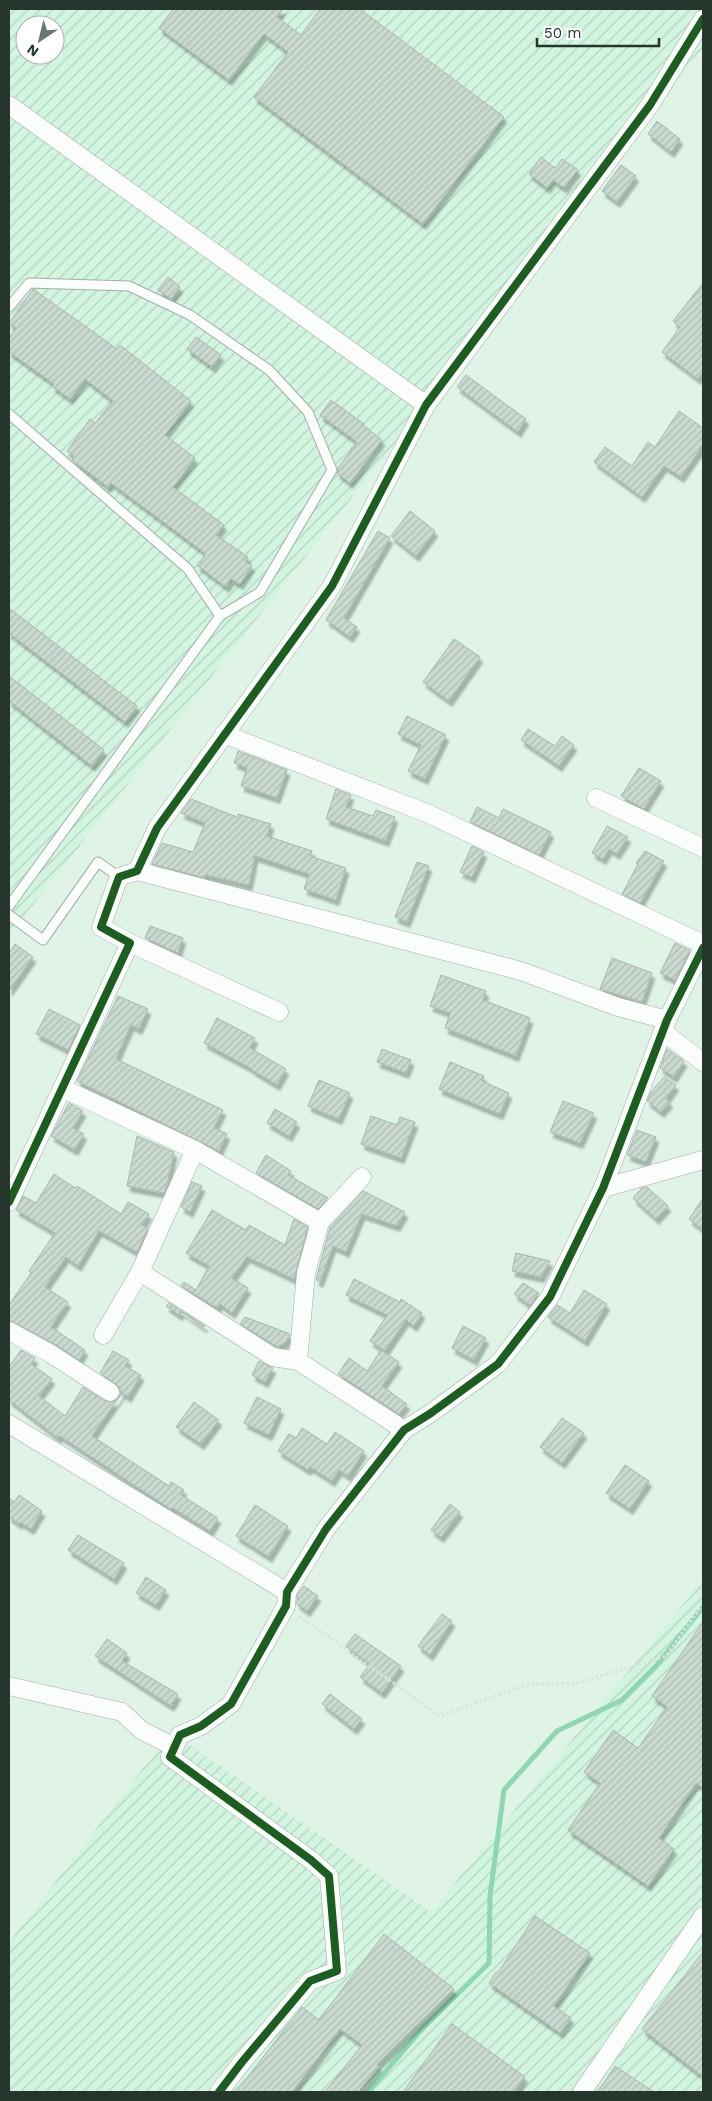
<svg xmlns="http://www.w3.org/2000/svg" width="712" height="2101" viewBox="0 0 712 2101" font-family="'Work Sans',sans-serif">
<style>
.industrial{fill:url(#industrial-furrows);fill-rule:evenodd}
.lines{fill:none;stroke-linecap:round;stroke-linejoin:round}
.stream{stroke:#8ed7b0;stroke-width:5}
.building{fill:url(#building-hatch);stroke:#a7b7ad;filter:url(#shadow)}
.service-casing{stroke:#a0b0a6;stroke-width:11}
.minor-casing{stroke:#a0b0a6;stroke-width:19}
.path{stroke:#dbe1de;stroke-width:3;stroke-dasharray:2.5 2.5;stroke-linecap:butt}
.service{stroke:#fafdfb;stroke-width:9}
.minor{stroke:#fafdfb;stroke-width:18}
.cycleway-casing{stroke:#fff;stroke-width:11}
.cycleway{stroke:#1b5e20;stroke-width:8}
</style>
<defs>
<pattern id="industrial-furrows" width="10" height="10" patternUnits="userSpaceOnUse" patternTransform="scale(1.25)"><rect width="10" height="10" fill="#d2f5e0"/><path d="M-1 1l2-2M0 10L10 0M9 11l2-2" fill="none" stroke="#b4d3c0"/></pattern>
<pattern id="building-hatch" width="6" height="6" patternUnits="userSpaceOnUse" patternTransform="scale(1.25)"><rect width="6" height="6" fill="#cadad0"/><path d="M-1 1l2-2M0 6l6-6M5 7l2-2" fill="none" stroke="#aebcb3"/></pattern>
<filter id="shadow"><feDropShadow dx="3" dy="5.5" stdDeviation="1" flood-color="#0004"/></filter>
</defs>
<rect width="100%" height="100%" fill="#dff4e7"/>
<g class="industrial">
<path d="M 9,9 L 703,9 L 703,49 L 9,936 ZM 25,25 L 55,25 L 55,55 L 25,55 Z"/>
<polygon points="703,1580 703,2092 9,2092 9,1942 171,1732 431,1912"/>
</g>
<g class="lines">
<polyline class="stream" points="368,2092 422,2029 489,1963 490,1896 504,1790 557,1731 622,1700 655,1667 703,1607"/>
</g>
<g class="building">
<polygon points="173,9 283,9 277,17 301,35 320,9 360,9 504,117 423,224 254,97 288,52 264,34 229,80 159,28"/>
<polygon points="657,121 680,139 671,152 648,134"/>
<polygon points="541,157 555,168 562,159 578,170 564,188 553,180 547,188 529,174"/>
<polygon points="621,165 636,176 617,202 602,191"/>
<polygon points="168,277 180,287 171,299 158,290"/>
<polygon points="703,283 703,372 698,379 662,352 680,327 673,321"/>
<polygon points="33,289 117,349 120,345 191,401 165,435 195,458 173,487 224,525 216,535 248,557 245,561 252,566 240,584 231,579 226,587 197,565 206,554 111,483 108,487 72,460 74,456 67,451 90,419 95,423 113,401 85,379 70,399 52,386 54,384 9,352 9,338 16,328 9,323"/>
<polygon points="196,337 221,355 212,367 187,349"/>
<polygon points="466,375 526,419 518,432 457,387"/>
<polygon points="331,400 364,424 363,425 382,440 350,483 337,473 338,468 357,442 320,415"/>
<polygon points="679,411 703,428 703,445 681,477 664,466 642,497 594,462 605,447 632,466 648,442 655,447"/>
<polygon points="410,511 435,531 416,556 391,536"/>
<polygon points="378,531 390,538 344,618 357,627 350,637 326,620"/>
<polygon points="9,608 137,706 125,722 9,633"/>
<polygon points="454,639 480,657 449,701 423,682"/>
<polygon points="9,676 104,750 92,766 9,701"/>
<polygon points="407,716 446,735 425,779 408,771 421,745 398,734"/>
<polygon points="528,729 555,746 562,736 574,745 559,766 521,740"/>
<polygon points="238,751 287,770 277,798 241,786 247,768 234,763"/>
<polygon points="639,768 661,781 644,809 621,796"/>
<polygon points="336,789 351,795 346,807 373,816 376,810 395,817 386,841 326,819"/>
<polygon points="191,799 237,817 238,814 271,824 267,836 312,851 310,856 346,868 336,900 304,889 309,874 255,856 249,885 206,875 205,878 152,864 162,843 193,852 205,823 181,813"/>
<polygon points="477,807 499,818 503,809 551,832 539,855 470,822"/>
<polygon points="607,826 628,837 617,854 609,849 603,859 592,853"/>
<polygon points="472,846 484,852 472,877 460,872"/>
<polygon points="645,851 664,861 640,903 622,894 638,864 636,863"/>
<polygon points="417,862 429,866 407,922 395,917"/>
<polygon points="150,926 183,938 178,953 145,938"/>
<polygon points="675,943 690,950 675,980 660,973"/>
<polygon points="15,944 33,957 9,991 9,953"/>
<polygon points="612,958 652,973 642,1002 600,989"/>
<polygon points="441,975 486,991 483,1000 530,1018 516,1056 445,1028 450,1013 430,1006"/>
<polygon points="118,996 148,1009 139,1029 131,1025 116,1059 223,1110 214,1128 227,1134 219,1151 77,1081"/>
<polygon points="49,1009 80,1025 68,1050 36,1034"/>
<polygon points="217,1018 255,1038 250,1048 286,1069 277,1085 252,1070 252,1069 204,1043"/>
<polygon points="382,1049 411,1060 406,1073 377,1062"/>
<polygon points="667,1049 684,1061 674,1077 660,1068"/>
<polygon points="450,1062 484,1076 482,1081 509,1093 500,1114 439,1089"/>
<polygon points="664,1077 676,1085 666,1099 670,1102 661,1112 647,1101 651,1092"/>
<polygon points="319,1080 350,1093 339,1119 308,1106"/>
<polygon points="563,1101 594,1113 580,1143 550,1132"/>
<polygon points="69,1103 83,1111 73,1128 84,1134 75,1150 51,1136"/>
<polygon points="275,1109 297,1122 289,1136 267,1123"/>
<polygon points="371,1116 397,1125 400,1117 415,1122 401,1158 361,1144"/>
<polygon points="637,1130 656,1137 646,1162 627,1155"/>
<polygon points="137,1136 174,1152 167,1185 164,1193 127,1186"/>
<polygon points="266,1155 291,1171 288,1175 328,1198 318,1209 256,1173"/>
<polygon points="54,1174 75,1188 77,1186 121,1214 128,1202 149,1214 142,1225 148,1228 137,1252 99,1231 78,1266 66,1257 45,1287 68,1302 51,1327 85,1350 79,1360 56,1345 9,1320 9,1305 31,1273 29,1271 55,1233 16,1210 23,1196 36,1203"/>
<polygon points="192,1182 202,1186 190,1212 181,1207"/>
<polygon points="647,1187 668,1206 656,1219 633,1198 642,1188"/>
<polygon points="363,1191 405,1212 397,1226 362,1214 346,1252 333,1246 320,1282 316,1280 330,1227"/>
<polygon points="703,1198 703,1230 689,1219"/>
<polygon points="212,1210 246,1230 249,1225 285,1245 294,1219 308,1227 294,1279 247,1257 232,1278 248,1288 232,1313 220,1304 217,1308 181,1286 184,1282 196,1290 209,1266 186,1253"/>
<polygon points="516,1253 550,1261 541,1277 512,1271"/>
<polygon points="354,1279 400,1302 401,1299 422,1313 414,1326 406,1320 385,1351 370,1341 387,1315 346,1295"/>
<polygon points="523,1283 539,1293 530,1305 514,1294"/>
<polygon points="584,1290 607,1304 585,1341 548,1317 557,1305 570,1313"/>
<polygon points="169,1303 205,1326 203,1327 182,1312 179,1315 166,1306"/>
<polygon points="245,1317 290,1334 286,1342 277,1347 240,1324"/>
<polygon points="463,1326 486,1338 474,1360 452,1348"/>
<polygon points="21,1350 35,1358 31,1364 52,1379 39,1396 65,1416 83,1387 105,1401 115,1401 121,1393 119,1387 100,1373 113,1351 129,1360 125,1366 141,1375 128,1397 122,1393 92,1436 169,1486 171,1482 184,1490 181,1495 218,1518 210,1531 173,1508 171,1510 169,1508 60,1436 58,1438 9,1400 9,1367"/>
<polygon points="381,1350 399,1362 382,1386 407,1404 399,1414 338,1374 349,1358 367,1371"/>
<polygon points="259,1361 273,1368 265,1382 252,1375"/>
<polygon points="257,1397 281,1409 269,1435 244,1423"/>
<polygon points="194,1402 219,1420 201,1444 176,1427"/>
<polygon points="562,1418 584,1433 562,1463 540,1447"/>
<polygon points="302,1428 327,1444 335,1432 364,1451 348,1476 339,1470 332,1481 310,1467 308,1470 278,1451 289,1434 296,1438"/>
<polygon points="625,1465 649,1481 630,1509 606,1493"/>
<polygon points="19,1495 42,1511 31,1529 20,1522 19,1524 9,1517 9,1498 14,1502"/>
<polygon points="450,1504 460,1512 441,1537 431,1530"/>
<polygon points="255,1505 288,1526 269,1557 236,1536"/>
<polygon points="78,1535 124,1563 114,1579 68,1550"/>
<polygon points="146,1577 166,1590 156,1605 136,1593"/>
<polygon points="304,1586 318,1596 307,1611 297,1604 297,1595"/>
<polygon points="442,1614 452,1621 430,1655 418,1646"/>
<polygon points="703,1622 703,1788 696,1783 659,1838 674,1849 648,1886 568,1830 600,1783 584,1772 613,1730 638,1748 667,1707 652,1696"/>
<polygon points="355,1634 401,1666 382,1693 360,1677 370,1664 346,1646"/>
<polygon points="107,1639 127,1653 122,1661 178,1694 171,1706 95,1656"/>
<polygon points="330,1694 362,1719 354,1729 322,1704"/>
<polygon points="535,1916 590,1953 554,2006 571,2018 560,2033 489,1983 496,1972 498,1973"/>
<polygon points="384,1934 454,1989 377,2064 379,2066 358,2092 325,2092 362,2045 340,2029 292,2092 236,2092 302,2007 319,2020"/>
<polygon points="703,1952 703,2077 642,2029"/>
<polygon points="452,2024 525,2077 514,2092 403,2092"/>
<polygon points="615,2066 654,2092 598,2092"/>
</g>
<g class="lines">
<g class="service-casing">
<g id="service">
<polyline points="9,307 29,283 129,286 190,315 269,370 308,412 332,470 260,592 220,616 9,906"/>
<polyline points="9,414 188,569 220,616"/>
<polyline points="9,915 43,940 98,862 119,877"/>
</g>
</g>
<g class="minor-casing">
<g id="minor">
<polyline points="9,105 426,405"/>
<polyline points="224,734 429,814 703,944"/>
<polyline points="596,798 703,848"/>
<polyline points="137,871 521,971 618,1007 667,1020"/>
<polyline points="130,943 279,1012"/>
<polyline points="663,1032 703,1062"/>
<polyline points="62,1088 195,1150 320,1222"/>
<polyline points="603,1188 703,1160"/>
<polyline points="9,1202 130,943 101,927 119,877 137,871 157,828 332,586 426,405 650,105 703,19"/>
<polyline points="140,1272 273,1357 298,1361 404,1430"/>
<polyline points="9,1331 51,1354 110,1392"/>
<polyline points="103,1335 140,1272 195,1150"/>
<polyline points="298,1361 306,1273 320,1222 362,1177"/>
<polyline points="9,1424 287,1592"/>
<polyline points="9,1686 122,1712 141,1730 174,1747"/>
<polyline points="219,2092 242,2062 310,1981 337,1971 329,1876 311,1860 170,1757 180,1735 201,1726 231,1704 286,1606 287,1592 326,1529 404,1430 431,1413 498,1364 550,1297 603,1188 667,1020 703,948"/>
<polyline points="582,2092 703,1916"/>
</g>
</g>
<polyline class="path" points="299,1616 440,1716 528,1684 578,1683 666,1656 703,1604"/>
<use href="#service" class="service"/>
<use href="#minor" class="minor"/>
<g class="cycleway-casing">
<g id="cycleway">
<polyline points="9,1202 130,943 101,927 119,877 137,871 157,828 332,586 426,405 650,105 703,19"/>
<polyline points="219,2092 242,2062 310,1981 337,1971 329,1876 311,1860 170,1757 180,1735 201,1726 231,1704 286,1606 287,1592 326,1529 404,1430 431,1413 498,1364 550,1297 603,1188 667,1020 703,948"/>
</g>
</g>
<use href="#cycleway" class="cycleway"/>
</g>
<rect width="712" height="2101" fill="none" stroke="#27362d" stroke-width="20"/>
<g transform="translate(40 40) rotate(215)"><circle r="24" fill="#ffffff" stroke="#a9afab"/>
<path d="M0-4L9 19L0 12L-9 19Z" fill="#67786e"/>
<text y="-8" font-size="14" font-weight="bold" text-anchor="middle" fill="#27362d">N</text>
</g>
<path d="M537 38v8h122v-8" fill="none" stroke="#27362d" stroke-width="2.5"/>
<text x="544" y="38" font-size="15" fill="#27362d" stroke="#ffffff" stroke-width="4" paint-order="stroke">50 m</text>
</svg>
